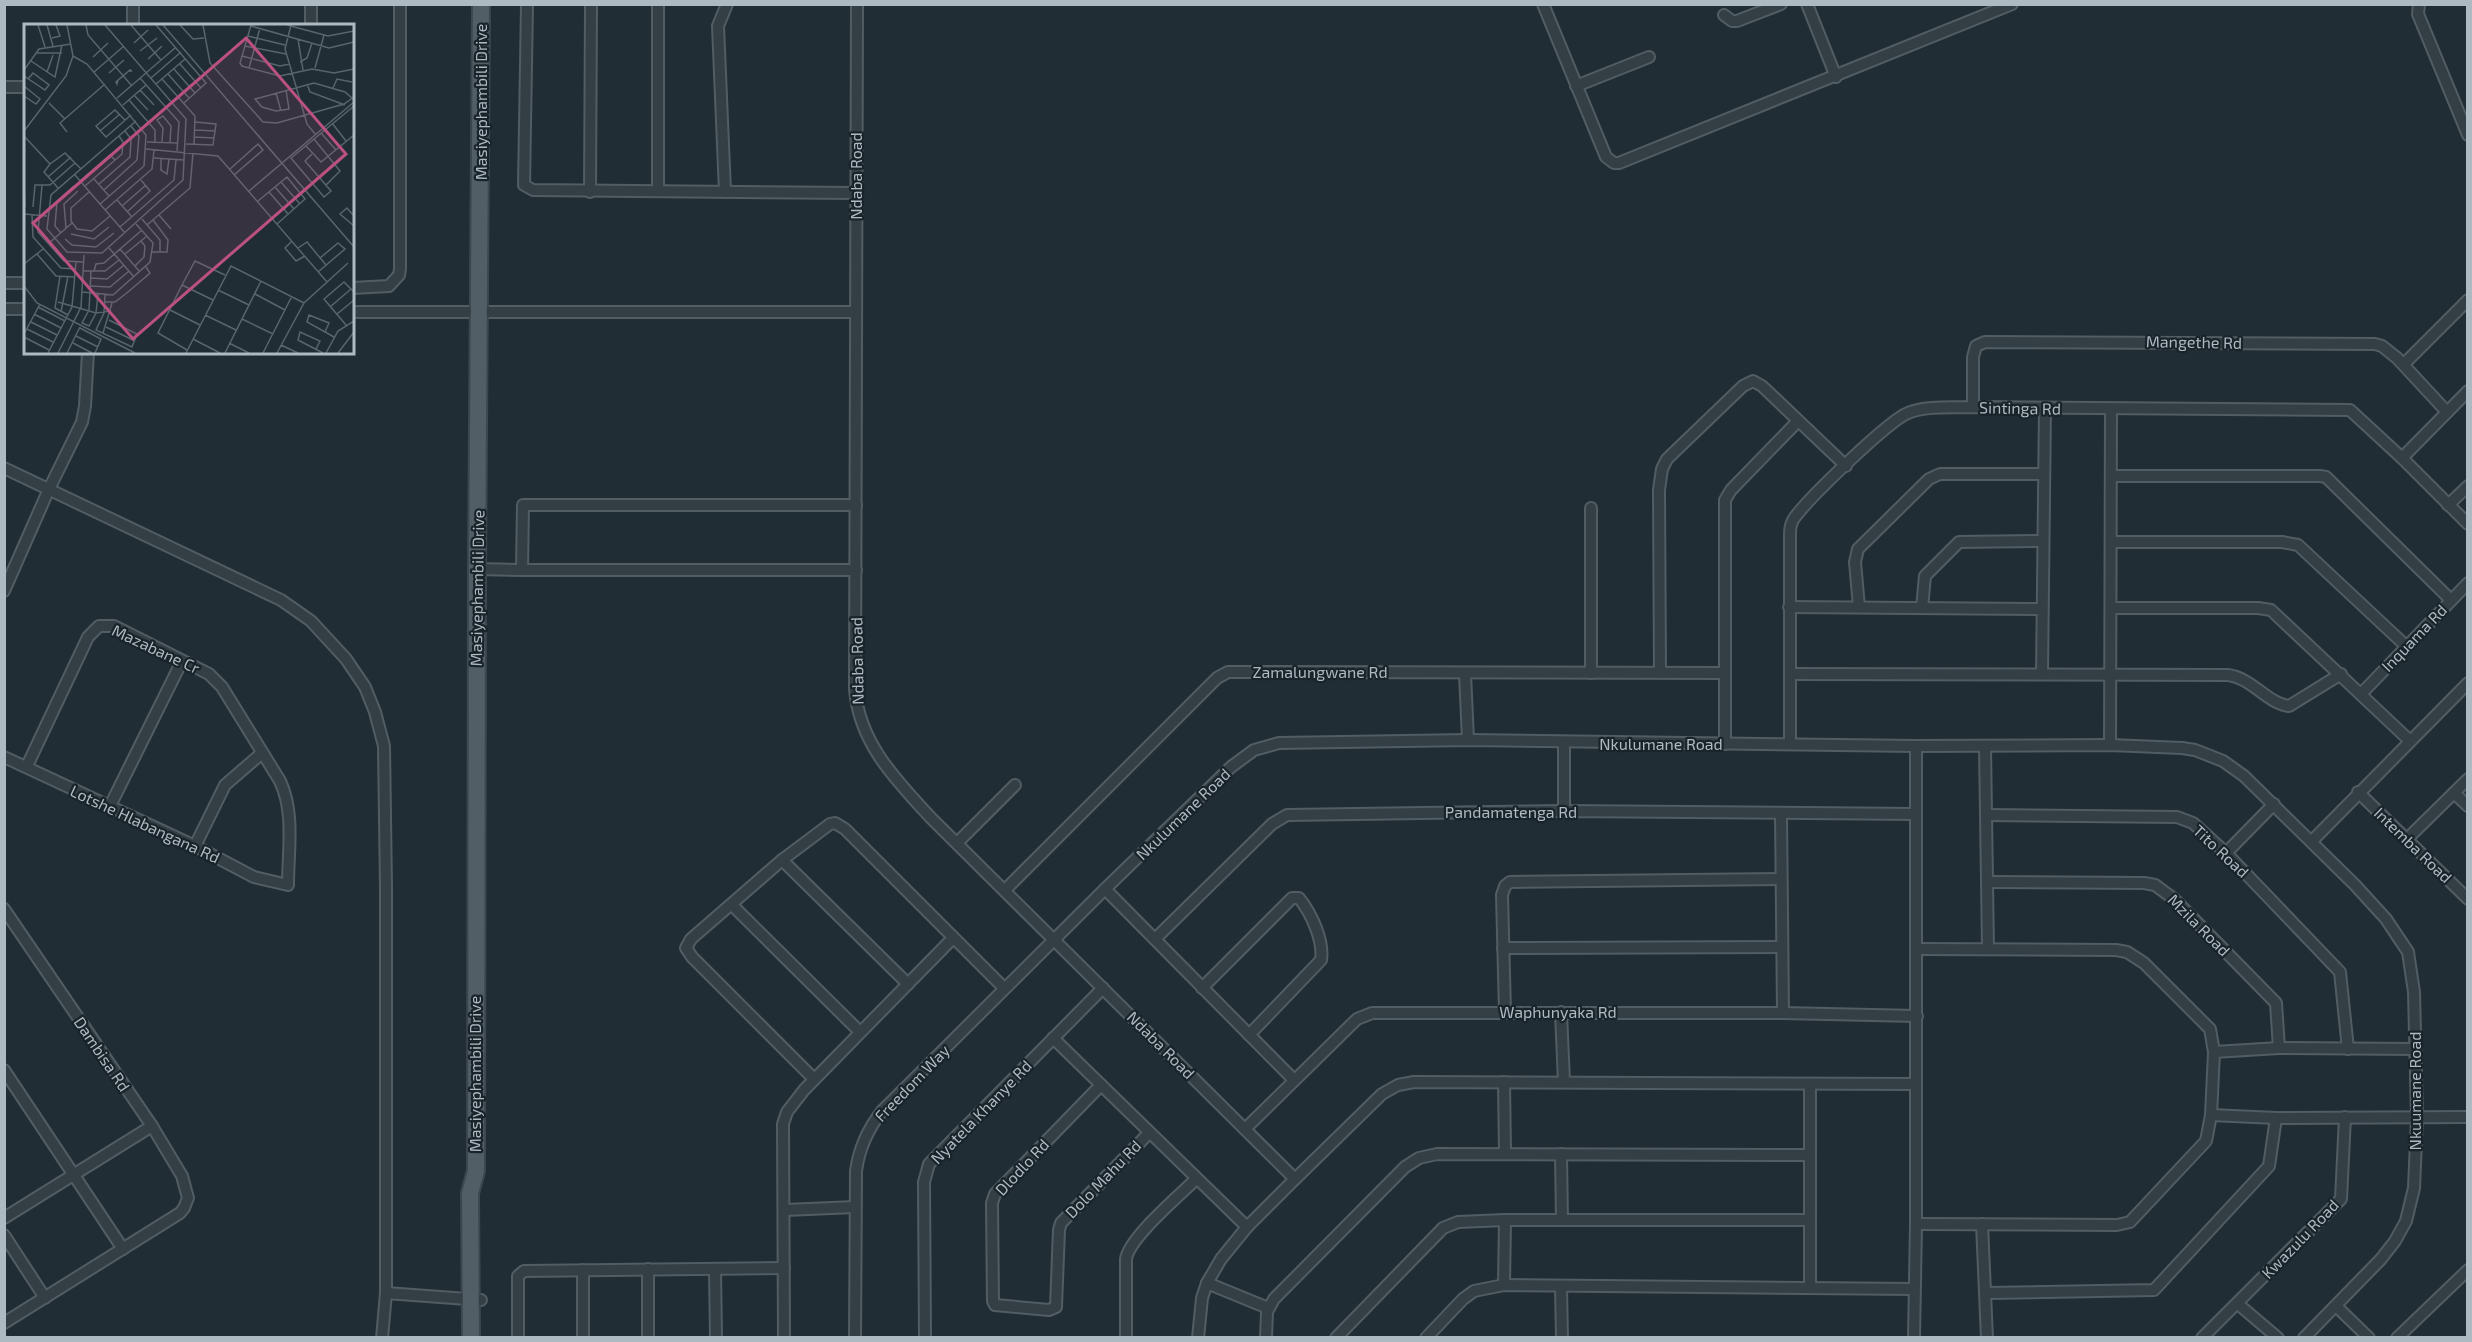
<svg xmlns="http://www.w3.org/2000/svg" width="2472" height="1342" viewBox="0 0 2472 1342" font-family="'Exo 2',sans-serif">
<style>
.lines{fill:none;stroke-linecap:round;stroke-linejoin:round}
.minor-casing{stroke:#515c63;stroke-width:14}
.primary-casing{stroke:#3d474f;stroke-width:20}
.minor{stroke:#333e45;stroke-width:10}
.primary{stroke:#515e65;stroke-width:16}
.labels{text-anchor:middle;stroke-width:4.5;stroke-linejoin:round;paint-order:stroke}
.street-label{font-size:16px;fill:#adbac2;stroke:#19232a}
.inset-road{fill:none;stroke:#58656d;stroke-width:1.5}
.view{fill:#bb517f;fill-opacity:0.15;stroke:#bb517f;stroke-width:3}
.inset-edge{fill:none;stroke:#adbac2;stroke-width:3}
</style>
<rect width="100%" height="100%" fill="#202d34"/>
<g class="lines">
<g class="minor-casing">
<g id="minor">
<polyline points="311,4 311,26"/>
<polyline points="527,4 524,185 533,190 856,193"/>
<path d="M 857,4 L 855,689 C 859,743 896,780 931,818 L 1295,1179"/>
<polyline points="1543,4 1606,157 1614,163 1619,163 2012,4"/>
<polyline points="1807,4 1836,77"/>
<polyline points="2419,4 2418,14 2468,135"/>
<polyline points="1724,15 1732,21 1737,21 1781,4"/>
<polyline points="133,26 133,4"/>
<polyline points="1576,86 1649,57"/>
<polyline points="4,87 26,87"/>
<polyline points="658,191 658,4"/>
<polyline points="590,192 591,4"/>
<polyline points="725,192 718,26 727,4"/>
<polyline points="4,283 26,283"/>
<polyline points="352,288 389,286 399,275 400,269 400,4"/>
<polyline points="4,309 26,309"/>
<polyline points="352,312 856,312"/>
<polyline points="2404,364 2468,300"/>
<polyline points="1973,407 1973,357 1976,346 1985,342 2375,344 2382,346 2397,358 2447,412"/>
<polyline points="2402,458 2468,391"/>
<polyline points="4,468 281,600 311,621 346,659 365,687 375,712 384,746 386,887 386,1293 382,1338"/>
<polyline points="2112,476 2320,476 2326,477 2451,600"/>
<polyline points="856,505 523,505 522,570 856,570"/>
<polyline points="2448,505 2468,486"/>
<polyline points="2112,542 2282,542 2298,545 2406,646"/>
<polyline points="477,569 522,570"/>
<polyline points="4,591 49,489 82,422 85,406 88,352"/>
<polyline points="1789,607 2042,609"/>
<polyline points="1859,607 1855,562 1858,549 1929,479 1940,474 2044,474"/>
<polyline points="1922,608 1925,576 1959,542 2042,541"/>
<polyline points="2112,608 2258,608 2271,610 2409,740"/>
<polyline points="1660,672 1659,490 1662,469 1667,459 1743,386 1753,381 1762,386 1846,466"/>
<polyline points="1465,673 1468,740"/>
<polyline points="1591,673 1591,508"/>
<path d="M 1790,674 L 2228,675 C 2252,678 2268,704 2289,706 L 2341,674"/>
<polyline points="2042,674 2045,408"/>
<polyline points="2361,694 2468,583"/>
<polyline points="1725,744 1725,500 1731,490 1798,421"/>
<path d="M 1790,744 L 1790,534 C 1790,527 1791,522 1795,517 C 1810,497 1888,421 1908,413 C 1927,405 1953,408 1973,407 L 2350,410 L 2402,458 L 2468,524"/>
<polyline points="2110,745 2111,409"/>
<polyline points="1985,746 1988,949"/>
<path d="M 4,757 L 195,846 L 254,877 L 288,885 C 288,851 295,813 280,781 L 222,687 L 209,674 L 114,626 L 99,626 L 88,637 L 27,766"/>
<polyline points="2358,792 2468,899"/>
<polyline points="2454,793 2468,806"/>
<polyline points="109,808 182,661"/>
<polyline points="1564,811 1564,743"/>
<polyline points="1781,814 1783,1013"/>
<polyline points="1987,815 2177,817 2193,823 2226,853 2340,972 2348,1049"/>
<polyline points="2407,839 2468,779"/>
<polyline points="2312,841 2468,683"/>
<polyline points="957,843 1015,785"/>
<polyline points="195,846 225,785 262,753"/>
<polyline points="2226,853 2274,804"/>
<polyline points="782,860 908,984"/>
<polyline points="1988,882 2144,883 2155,885 2174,899 2276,1003 2279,1048"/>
<polyline points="1105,889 1294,1080"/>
<polyline points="1005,890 1217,678 1228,672 1724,673"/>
<polyline points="732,905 860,1032"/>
<polyline points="4,909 152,1126 182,1176 188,1198 184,1208 180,1213 4,1323"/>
<polyline points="1155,939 1272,824 1287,815 1564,811 1916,814"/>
<polyline points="1503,948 1782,947"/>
<path d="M 1202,988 L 1292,898 L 1299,898 C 1311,913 1324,940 1321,960 L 1249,1035"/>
<polyline points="1505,1012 1502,895 1505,886 1510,882 1781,879"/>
<polyline points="1561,1012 1564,1082"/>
<polyline points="1053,1038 1247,1227"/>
<polyline points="2214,1052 2279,1048 2415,1049"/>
<polyline points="4,1070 123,1249"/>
<polyline points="814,1079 692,957 686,948 691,939 782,860 830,824 835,823 845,829 1004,988"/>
<polyline points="1504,1082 1505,1153"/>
<polyline points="1101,1085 995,1194 992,1203 993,1301 995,1305 1049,1310 1056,1307 1059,1230 1061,1223 1149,1133"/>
<polyline points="2211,1115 2276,1118 2468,1117"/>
<polyline points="1245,1129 1357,1019 1372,1013 1783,1013 1917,1016"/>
<polyline points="1561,1154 1562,1220"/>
<polyline points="785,1210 855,1207"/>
<polyline points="4,1218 152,1126"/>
<polyline points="1916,1224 2117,1225 2130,1222 2206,1141 2211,1115 2214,1052 2210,1029 2144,963 2127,952 2116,950 1917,949"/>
<polyline points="1982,1224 1987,1338"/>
<polyline points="4,1235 45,1298"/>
<polyline points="648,1269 648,1338"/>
<polyline points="715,1269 716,1338"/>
<polyline points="1207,1283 1268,1308"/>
<polyline points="1504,1285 1505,1220"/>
<polyline points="1561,1287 1562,1338"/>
<polyline points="1810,1287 1810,1084"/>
<polyline points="386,1293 481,1300"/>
<polyline points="1986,1293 2154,1290 2269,1166 2276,1118"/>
<polyline points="2238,1304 2278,1338"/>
<polyline points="2336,1306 2369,1338"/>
<polyline points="518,1338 518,1276 524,1271 784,1268"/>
<polyline points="583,1338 583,1270"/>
<polyline points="784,1338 783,1124 787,1112 804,1090 953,938"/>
<path d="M 855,1338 L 856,1171 C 859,1148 868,1129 882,1111 L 1105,889 L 1231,767 L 1254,750 L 1279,743 L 1468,740 L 1916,746 L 2110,745 L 2182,748 L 2195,750 L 2223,761 L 2244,776 L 2355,885 L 2386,919 L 2408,952 L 2414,992 L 2417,1117 L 2414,1188 L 2406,1221 L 2395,1241 L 2381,1259 L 2304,1338"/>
<polyline points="925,1338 924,1182 929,1164 1103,988"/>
<path d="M 1126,1338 L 1126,1259 C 1129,1238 1179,1196 1196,1179"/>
<polyline points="1198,1338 1202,1298 1207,1283 1221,1259 1247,1227 1295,1179 1382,1094 1398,1085 1414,1082 1916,1084"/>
<polyline points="1266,1338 1267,1312 1274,1299 1405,1167 1419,1158 1437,1154 1810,1155"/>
<polyline points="1336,1338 1443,1228 1458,1222 1505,1220 1810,1220"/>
<polyline points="1426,1338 1463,1299 1474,1291 1504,1285 1914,1289"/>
<polyline points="1914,1338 1916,1224 1916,746"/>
<polyline points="2202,1338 2341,1199 2345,1117"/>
<polyline points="2397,1338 2468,1270"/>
</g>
</g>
<g class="primary-casing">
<polyline id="primary" points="471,1338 470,1193 476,1171 477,569 481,4"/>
</g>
<use href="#minor" class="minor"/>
<use href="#primary" class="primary"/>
</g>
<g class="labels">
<g class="street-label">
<text transform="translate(481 102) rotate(-90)" y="6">Masiyephambili Drive</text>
<text transform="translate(856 176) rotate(-90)" y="6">Ndaba Road</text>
<text transform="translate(2194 342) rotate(1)" y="6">Mangethe Rd</text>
<text transform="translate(2020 408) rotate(1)" y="6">Sintinga Rd</text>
<text transform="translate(477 588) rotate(-89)" y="6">Masiyephambili Drive</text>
<text transform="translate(2414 638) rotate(-46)" y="6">Inquama Rd</text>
<text transform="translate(156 649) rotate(25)" y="6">Mazabane Cr</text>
<text transform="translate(857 661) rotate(-91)" y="6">Ndaba Road</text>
<text x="1320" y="678">Zamalungwane Rd</text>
<text x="1661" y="750">Nkulumane Road</text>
<text x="1511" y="818">Pandamatenga Rd</text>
<text transform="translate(1183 814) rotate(-44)" y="6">Nkulumane Road</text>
<text transform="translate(145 824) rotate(25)" y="6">Lotshe Hlabangana Rd</text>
<text transform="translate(2413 845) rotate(44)" y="6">Intemba Road</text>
<text transform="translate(2221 851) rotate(43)" y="6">Tito Road</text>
<text transform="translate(2199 925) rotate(45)" y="6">Mzila Road</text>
<text x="1558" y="1018">Waphunyaka Rd</text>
<text transform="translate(1161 1045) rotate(45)" y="6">Ndaba Road</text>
<text transform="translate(102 1054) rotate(56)" y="6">Dambisa Rd</text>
<text transform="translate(475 1074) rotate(-90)" y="6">Masiyephambili Drive</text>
<text transform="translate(912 1083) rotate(-46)" y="6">Freedom Way</text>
<text transform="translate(2415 1091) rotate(-90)" y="6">Nkuumane Road</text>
<text transform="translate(981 1112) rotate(-46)" y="6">Nyatela Khanye Rd</text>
<text transform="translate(1022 1167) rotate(-47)" y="6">Dlodlo Rd</text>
<text transform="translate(1103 1179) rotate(-46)" y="6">Dolo Mahu Rd</text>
<text transform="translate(2300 1239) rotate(-46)" y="6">Kwazulu Road</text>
</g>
</g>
<g transform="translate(24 24)">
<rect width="330" height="330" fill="#202d34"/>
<path class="inset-road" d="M 14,1 L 21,23M 23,1 L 29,22M 62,1 L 64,11 L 108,62M 81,1 L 162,95 L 159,156 L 78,229 L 43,228 L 23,205 L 27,171 L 112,97M 107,1 L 137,36M 132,1 L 182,59 L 160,79M 139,1 L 330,223M 156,1 L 169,15 L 180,14M 179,1 L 186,39 L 239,98 L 253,99 L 320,80 L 330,73M 227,1 L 216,39 L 218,42 L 256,52 L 288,45 L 310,49 L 330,45M 263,1 L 304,12 L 330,7M 267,1 L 261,25 L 283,100 L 291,110M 227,2 L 305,24 L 330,18M 224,12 L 261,21M 28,14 L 36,12 L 32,1M 274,15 L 279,46M 110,19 L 124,6M 221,22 L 262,30M 116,27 L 133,14 L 128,18M 12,29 L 38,29M 49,32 L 63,40 L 122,111 L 120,142 L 76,180M 218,32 L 256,42 L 266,40M 69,33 L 84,19M 124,35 L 138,22M 7,37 L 31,53 L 38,21M 276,38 L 283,34 L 288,19M 156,40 L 177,64M 225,44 L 236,4M 291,44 L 300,11M 150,45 L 171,69M 0,46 L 15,25 L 47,20M 23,48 L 29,31M 70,48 L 100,22M 85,49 L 100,36M 144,50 L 165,74M 0,52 L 21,66 L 25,61 L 9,49 L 4,55M 116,54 L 155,98 L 153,127M 127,54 L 157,28M 138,55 L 171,92 L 170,121M 94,56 L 93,60 L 92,58 L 106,46 L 108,47 L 105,47M 132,60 L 161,35M 283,60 L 286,68 L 321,81M 0,62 L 16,75 L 12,80 L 0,72M 309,64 L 313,55 L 328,58M 116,66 L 130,81M 262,66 L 265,85 L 252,87 L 238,83 L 231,75 L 235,74 L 290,59 L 321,68 L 329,75M 252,69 L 257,87M 110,71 L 124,86M 93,74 L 151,24M 105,76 L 131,106 L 131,118M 25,79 L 41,95M 99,81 L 122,61M 101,96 L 91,86 L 72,102 L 82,113 L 107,91M 308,99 L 322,117M 171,106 L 191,107M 0,107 L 42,52 L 49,32 L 43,1M 76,107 L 96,90M 43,108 L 36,99 L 81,60M 297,109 L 312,126M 0,112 L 26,140M 170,113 L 190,114M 290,115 L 316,147 L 302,161M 123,118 L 154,119M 138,118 L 139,104 L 133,96 L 139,92 L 147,102 L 146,119M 162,120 L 189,121 L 192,100 L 171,98M 282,122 L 297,138 L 330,111M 122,125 L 194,132 L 303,258M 288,130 L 281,137 L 307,167 L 300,173 L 267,134 L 330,82M 130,134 L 160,136M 137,134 L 137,146 L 143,150 L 145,135M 206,145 L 234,120 L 239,126 L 210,151M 51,151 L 101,209M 24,153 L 47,133M 296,153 L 311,140M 70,155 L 85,172M 56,157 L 86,131 L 91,136M 257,158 L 276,180M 0,160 L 1,183M 75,160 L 106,133 L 107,115 L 101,107M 18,161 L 14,208 L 40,237 L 60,238M 61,162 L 98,130 L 99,118 L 95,112M 251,163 L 270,185M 34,164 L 20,148 L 26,140 L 41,129 L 57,145M 80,166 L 113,136 L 115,112 L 107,102M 225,167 L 330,78M 65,168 L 47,184 L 47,197 L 53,205 L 68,207 L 86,192M 245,168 L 264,190M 93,176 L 108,193M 234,177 L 263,153 L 281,175 L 253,200M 98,182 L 122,161M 9,183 L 11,161 L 26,161 L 51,139M 81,186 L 128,145 L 130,126M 103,188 L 126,167 L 117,156M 0,190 L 23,192M 8,191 L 9,213 L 37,244 L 51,245M 135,191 L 147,205M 330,192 L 323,184 L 316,190 L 330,202M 118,195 L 136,216 L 136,228M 123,201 L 166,164 L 169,129M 96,203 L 150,156 L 152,136M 42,204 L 40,180 L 54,167M 37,209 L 31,202 L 33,177 L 50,162M 47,210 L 70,215 L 85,203M 41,215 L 48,221 L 72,223 L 90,209M 268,217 L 261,224 L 272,237 L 281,232M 24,220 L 48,199M 85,224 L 110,253M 274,224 L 283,218 L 302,241M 96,225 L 116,248M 128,228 L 143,228 L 144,216 L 129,196M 13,230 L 32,252 L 51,253M 101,230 L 123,212M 0,240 L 19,225M 111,242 L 120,233 L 121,222 L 117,217M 59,247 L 81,247 L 95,236M 67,247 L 65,286 L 58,299 L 65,302 L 72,289 L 74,270M 70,247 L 72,240 L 80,239 L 118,206M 294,248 L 321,225 L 314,219 L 296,234M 36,252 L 31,284 L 44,291M 67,254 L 83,255 L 100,241M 158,261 L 189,276M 0,262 L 13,279 L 111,329M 66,262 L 86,263 L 105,247M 194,266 L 225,281M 58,268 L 89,271 L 126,238 L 129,219 L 112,200M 81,270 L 80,289 L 72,306 L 108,323 L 113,310 L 85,296M 231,270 L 261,286M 34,278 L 72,289 L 87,287M 81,278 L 91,278 L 104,268 L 126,249 L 122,243M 14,283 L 41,297M 306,283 L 327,265M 146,286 L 176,301M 37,288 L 44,252M 10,290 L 37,304M 313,290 L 330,276M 181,291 L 212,306M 218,295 L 249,310M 7,298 L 33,311M 322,301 L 300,275 L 320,258 L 330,268M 82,303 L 111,317M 56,304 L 77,315 L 71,329M 3,305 L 29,318M 301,308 L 305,299 L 285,291 L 283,298 L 310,313M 79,309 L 88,279M 0,310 L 16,280M 52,312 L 74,323M 0,313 L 25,326M 169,315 L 196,329M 49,319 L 68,329M 205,319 L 225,329M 257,321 L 274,329M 292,325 L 296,317 L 276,308 L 274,316 L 299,329M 163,326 L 134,309 L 158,261 L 171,237 L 201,251M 24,329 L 48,283 L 52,238M 34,329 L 57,283 L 60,231M 43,329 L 56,303M 162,329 L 207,242 L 280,279M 201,329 L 237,257M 239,329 L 268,272M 253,329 L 280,279 L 324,239M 302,329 L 314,307 L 330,297M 314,329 L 330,308"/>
<path class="view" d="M 222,14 L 322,130 L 109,315 L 9,199 Z"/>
<rect width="330" height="330" class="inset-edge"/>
</g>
<rect width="2472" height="1342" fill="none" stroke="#adbac2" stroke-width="12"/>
</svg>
